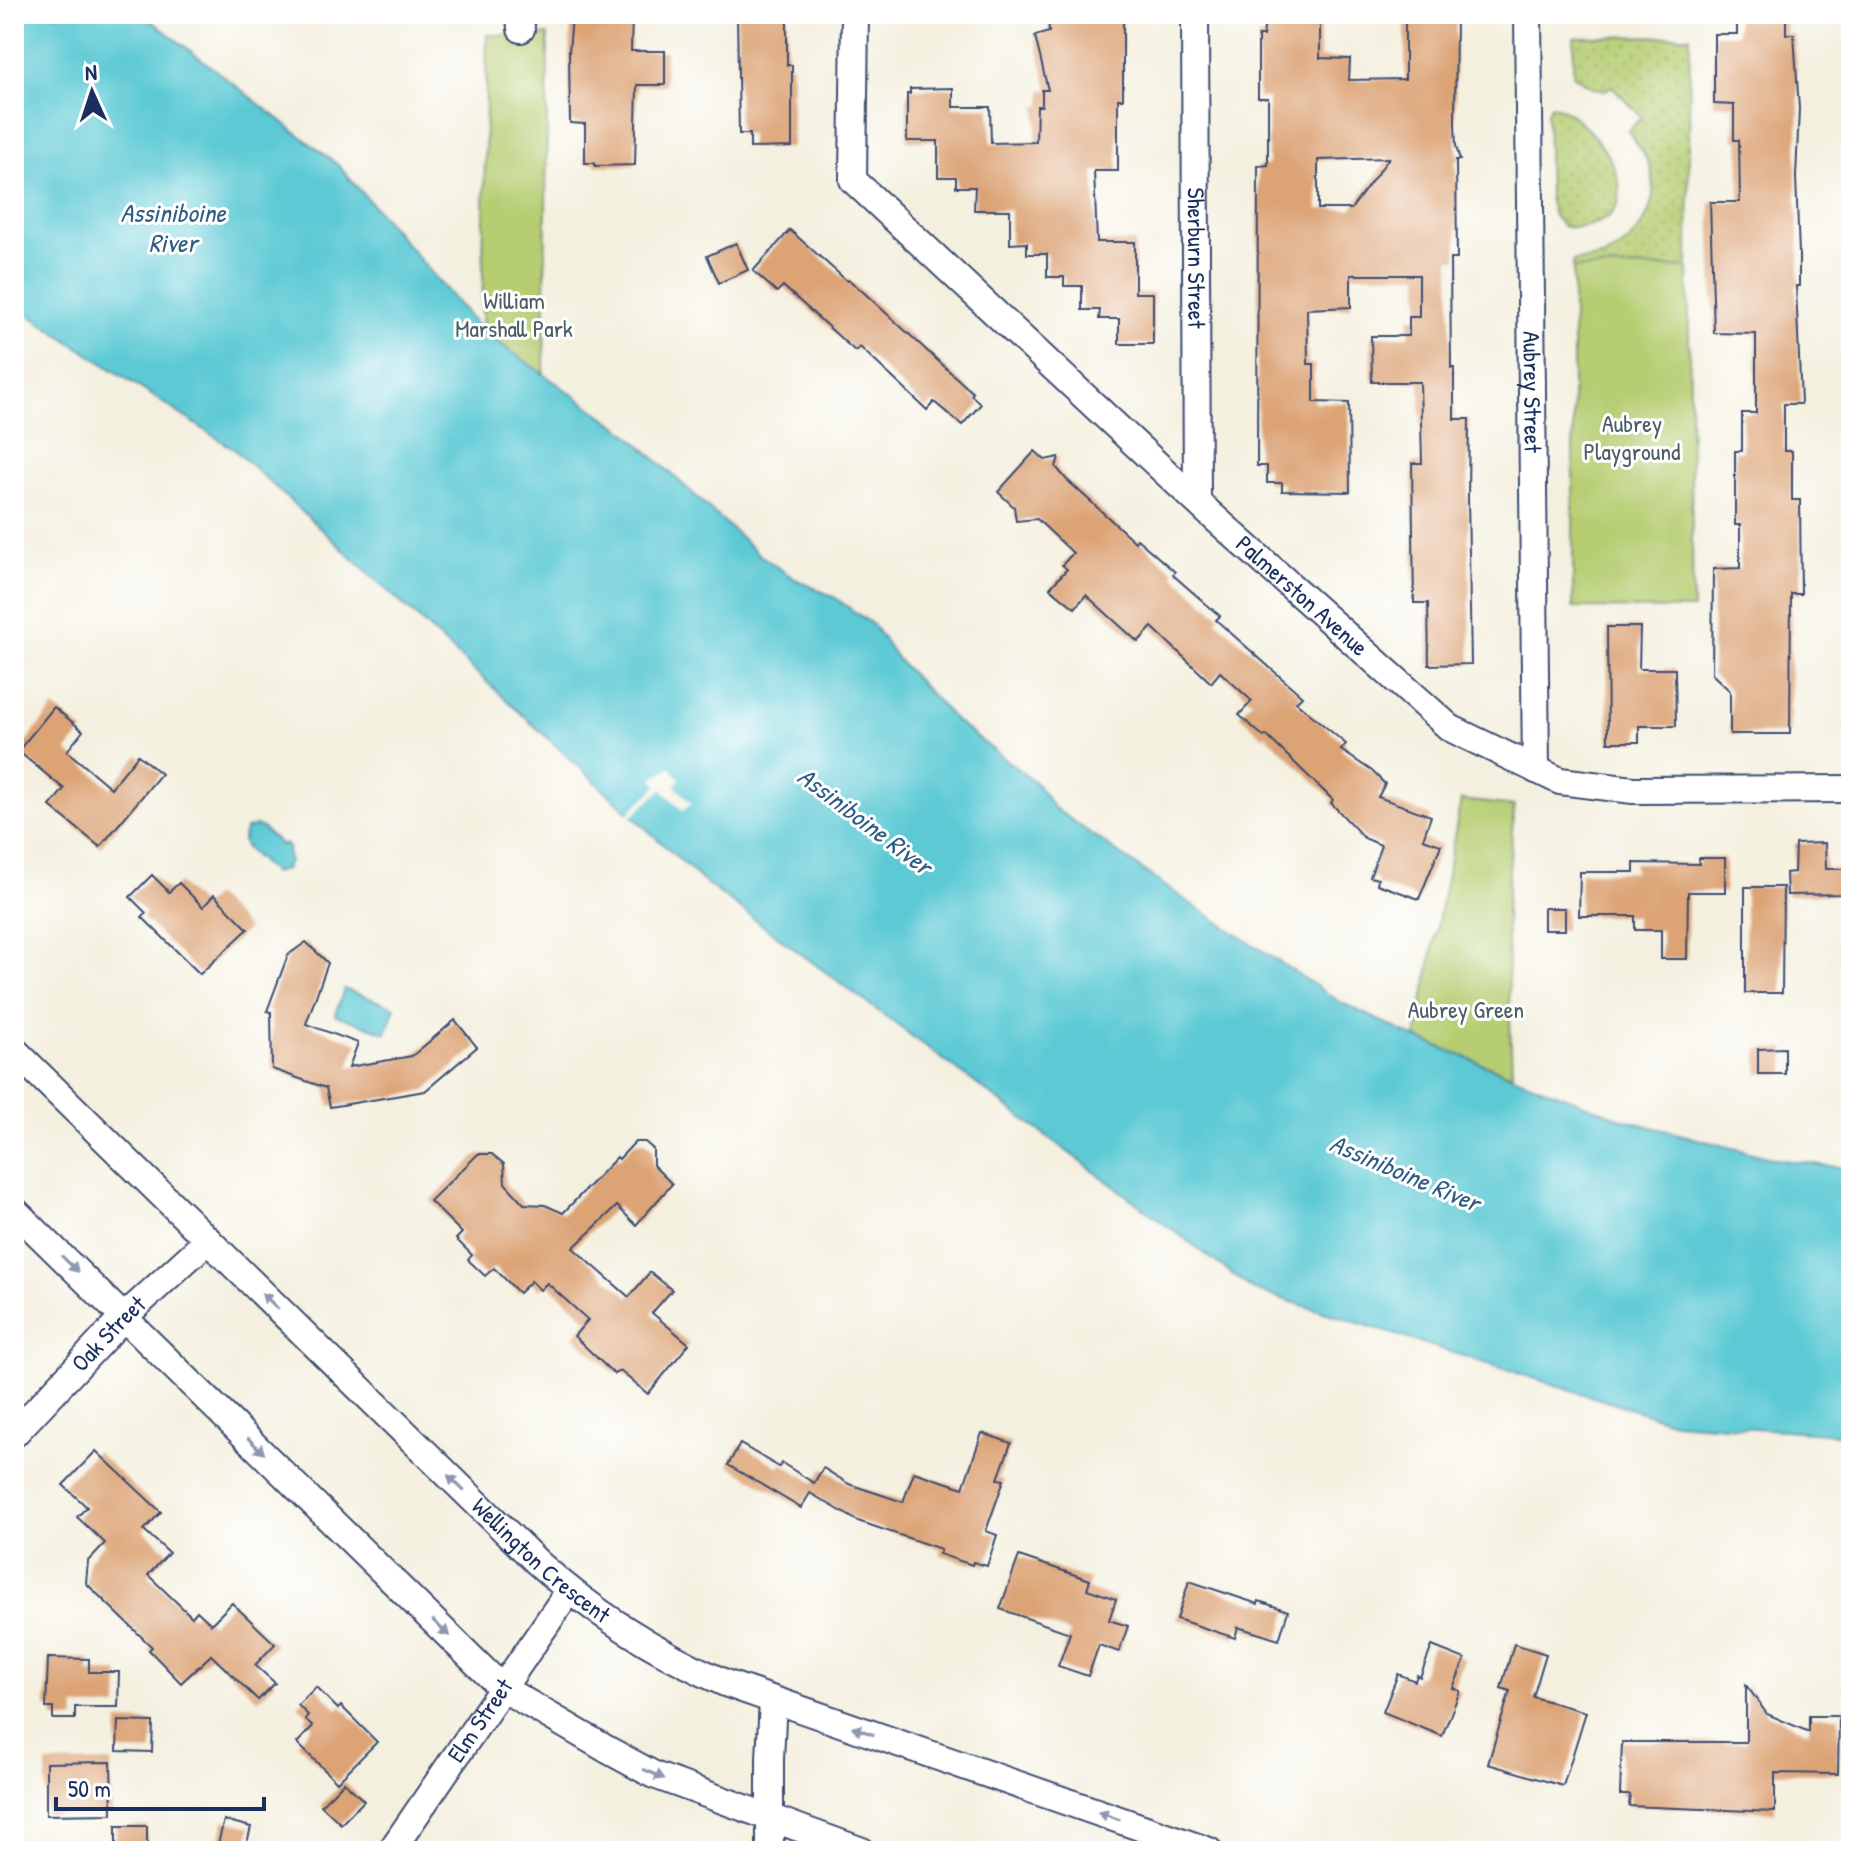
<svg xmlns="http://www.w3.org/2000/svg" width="1865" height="1865" viewBox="0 0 1865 1865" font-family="'Patrick Hand',sans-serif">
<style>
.grass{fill:url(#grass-dots);stroke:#687e68;stroke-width:2}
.park{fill:#b6cd72;stroke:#687e68;stroke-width:2}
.water{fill:#5cc9d4;stroke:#3c7c99;stroke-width:2}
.pier{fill:#f4f0df}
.building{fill:#dca375;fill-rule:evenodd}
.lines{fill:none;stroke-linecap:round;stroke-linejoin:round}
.street-casing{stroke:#3c4c71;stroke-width:30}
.street{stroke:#fff;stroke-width:26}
.oneway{fill:#8d97ae}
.labels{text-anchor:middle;stroke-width:6;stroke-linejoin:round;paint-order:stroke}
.street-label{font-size:24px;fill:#1b2f5e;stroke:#fff}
.park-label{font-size:24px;fill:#4a5e64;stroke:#fff}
.water-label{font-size:26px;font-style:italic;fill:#2e5d81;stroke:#fff}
</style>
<defs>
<pattern id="grass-dots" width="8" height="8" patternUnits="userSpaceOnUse" patternTransform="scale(2)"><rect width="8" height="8" fill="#b6cd72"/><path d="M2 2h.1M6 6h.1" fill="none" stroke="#9cb065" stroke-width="1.8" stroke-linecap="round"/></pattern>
</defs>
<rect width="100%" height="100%" fill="#fff"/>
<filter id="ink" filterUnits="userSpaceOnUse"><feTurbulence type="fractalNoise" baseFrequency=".0125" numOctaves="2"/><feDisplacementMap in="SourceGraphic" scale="16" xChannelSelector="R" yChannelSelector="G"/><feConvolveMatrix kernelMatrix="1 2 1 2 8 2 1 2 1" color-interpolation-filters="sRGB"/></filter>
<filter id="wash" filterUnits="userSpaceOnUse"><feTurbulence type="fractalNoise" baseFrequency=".006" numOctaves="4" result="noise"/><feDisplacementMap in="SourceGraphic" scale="32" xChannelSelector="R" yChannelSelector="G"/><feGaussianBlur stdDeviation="1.8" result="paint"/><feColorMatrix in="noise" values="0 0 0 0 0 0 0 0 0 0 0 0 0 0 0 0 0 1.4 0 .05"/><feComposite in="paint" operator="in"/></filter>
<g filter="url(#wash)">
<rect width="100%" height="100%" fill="#f4f0df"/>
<g class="grass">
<path d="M 1690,36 L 1688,267 L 1573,268 L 1573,261 C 1581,260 1590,260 1598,258 C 1635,249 1662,206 1651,170 C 1646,156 1637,143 1628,131 L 1642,117 L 1612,86 L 1606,90 L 1593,88 L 1573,75 L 1574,37 Z"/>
<path d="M 1551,105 C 1586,112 1654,198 1599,222 C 1586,227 1576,229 1563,226 L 1554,216 L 1549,198 L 1547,112 Z"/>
</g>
<g class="park">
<polygon points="487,35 548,35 544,375 526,365 482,331"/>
<polygon points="1688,267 1693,609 1573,608 1573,268"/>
<polygon points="1461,800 1514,806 1506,910 1512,1075 1416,1038"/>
</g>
<g class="water">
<polygon points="14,14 137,14 156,24 338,165 482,331 626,432 761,556 795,579 834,597 873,625 899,661 957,722 1037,784 1053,807 1188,902 1340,1002 1416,1038 1625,1120 1775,1159 1851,1169 1851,1435 1673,1422 1254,1290 703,881 235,450 14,305"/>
<path d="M 256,826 L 262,828 L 282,846 L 285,844 L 289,849 L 287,851 L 289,861 L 285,870 L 273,873 L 246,848 C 242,842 242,836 246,829 Z"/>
<polygon points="344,989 395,1007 386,1033 335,1015"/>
</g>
<polygon class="pier" points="670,767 680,779 675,786 691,803 683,811 662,789 629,819 626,816 658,785 653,779"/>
<g id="blocks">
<g class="building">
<polygon points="623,14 623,17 632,17 631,51 665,51 665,85 637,85 635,165 595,166 595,163 585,163 585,124 570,123 569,52 572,15"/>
<polygon points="737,14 787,14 787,65 792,65 792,147 750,148 750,134 739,134"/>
<polygon points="1048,14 1123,14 1123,99 1118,99 1118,171 1094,171 1097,242 1135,242 1135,293 1153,293 1153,344 1119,344 1119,319 1099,319 1100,310 1082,310 1082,286 1064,286 1064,277 1047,277 1047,254 1027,254 1027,243 1010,244 1010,210 974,210 975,187 956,187 956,177 938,177 938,141 907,141 907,94 910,94 910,89 953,88 953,107 990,107 991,143 1036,142 1037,106 1042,106 1042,90 1048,90 1035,36 1049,32"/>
<path d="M 1266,14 L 1320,14 L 1320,58 L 1350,59 L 1349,80 L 1405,79 L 1405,14 L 1456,14 L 1455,124 L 1456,146 L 1460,160 L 1456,160 L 1457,259 L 1450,259 L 1451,368 L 1454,368 L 1454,419 L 1469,419 L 1468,497 L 1471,664 L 1429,665 L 1428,603 L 1414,603 L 1412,463 L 1422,463 L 1420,382 L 1372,382 L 1371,336 L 1409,336 L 1409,317 L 1419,317 L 1419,275 L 1351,275 L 1351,307 L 1307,309 L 1308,364 L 1314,364 L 1314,402 L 1349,403 L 1350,492 L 1282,491 L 1282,483 L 1267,483 L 1267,466 L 1257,466 L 1258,166 L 1268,165 L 1268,98 L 1258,98 L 1258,36 L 1263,36 ZM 1389,158 L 1351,209 L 1318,209 L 1318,160 Z"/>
<polygon points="1737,14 1786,14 1786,34 1794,34 1799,109 1796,177 1799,254 1799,286 1796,286 1801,404 1784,404 1784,451 1792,451 1792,500 1800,500 1801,594 1791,594 1790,734 1730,734 1730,691 1712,674 1713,569 1740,568 1740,525 1735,525 1735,451 1742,451 1742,413 1756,413 1756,334 1714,333 1710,202 1740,202 1739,140 1734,140 1734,105 1714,104 1714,34 1737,34"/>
<polygon points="790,230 847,281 849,280 860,289 973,393 971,395 981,404 962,425 934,402 927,410 860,347 855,351 783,286 777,292 753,271"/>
<polygon points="736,243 748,270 719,283 707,256"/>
<polygon points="1035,451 1045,460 1059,457 1056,467 1066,479 1135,542 1137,539 1175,572 1173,575 1220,616 1216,620 1302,696 1296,702 1346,744 1341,750 1372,771 1385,784 1378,797 1431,816 1423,839 1441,845 1419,899 1377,884 1378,879 1370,877 1381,845 1364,838 1331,803 1333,800 1266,735 1264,737 1239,715 1252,701 1220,672 1211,683 1152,627 1138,642 1086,595 1075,608 1050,588 1067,569 1062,565 1073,553 1037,519 1016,521 1014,507 998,492"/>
<polygon points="1607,627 1640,627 1639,669 1675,669 1676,726 1639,726 1639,742 1608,742"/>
<polygon points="54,707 83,731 67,751 111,788 138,755 161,774 100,847 50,806 64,789 18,751"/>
<polygon points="1825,843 1826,869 1851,869 1851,894 1787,895 1786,873 1794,872 1795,844"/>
<polygon points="1699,858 1725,858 1725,892 1688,892 1687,959 1661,959 1661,930 1635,930 1635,916 1579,916 1580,872 1634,872 1634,863 1699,864"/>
<polygon points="152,875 169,892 179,883 203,907 214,895 248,929 200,974 142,917 146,913 130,897"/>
<polygon points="1745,887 1783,887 1782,993 1745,993"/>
<rect x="1544" y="908" width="21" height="22"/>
<polygon points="306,942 328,963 306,1024 358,1043 349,1067 412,1056 455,1020 477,1047 425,1091 330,1107 326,1088 272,1069 271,1012 267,1011 288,955"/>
<polygon points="1785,1048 1785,1074 1758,1074 1758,1049"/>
<polygon points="635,1142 645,1142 653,1149 653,1165 672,1184 636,1225 617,1206 573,1248 629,1297 650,1272 672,1290 652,1313 689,1344 648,1394 620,1371 614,1374 574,1336 588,1320 547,1283 540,1290 531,1281 519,1293 494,1268 485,1276 468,1260 472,1255 456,1239 462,1233 430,1201 478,1154 492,1154 504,1164 505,1183 524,1204 545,1205 563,1213 617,1157 619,1159"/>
<polygon points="982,1433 1011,1443 998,1479 1004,1480 986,1531 997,1535 987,1566 973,1562 972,1565 939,1554 941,1549 858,1521 810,1493 801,1508 728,1465 740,1444 779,1467 782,1463 814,1483 823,1468 849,1484 903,1502 914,1472 963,1488"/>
<polygon points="96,1451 161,1512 144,1530 169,1553 148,1575 192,1617 197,1611 211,1624 232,1603 275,1644 255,1665 275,1683 258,1700 211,1655 181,1683 149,1650 152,1647 86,1583 88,1561 105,1543 77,1517 87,1507 63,1485"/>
<polygon points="1019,1556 1090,1580 1087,1589 1116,1599 1109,1620 1128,1626 1119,1652 1099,1645 1088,1676 1058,1666 1070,1633 1000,1609"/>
<polygon points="1189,1581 1258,1604 1259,1601 1288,1611 1279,1640 1238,1627 1235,1638 1177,1619"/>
<polygon points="1514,1644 1546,1654 1533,1697 1586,1712 1563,1786 1488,1764 1510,1691 1501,1688"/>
<polygon points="1432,1646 1465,1659 1453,1688 1460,1691 1442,1736 1383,1712 1398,1674 1415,1681 1417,1675 1420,1677"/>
<polygon points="48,1658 89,1659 89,1672 119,1672 118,1707 75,1707 75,1719 53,1719 53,1708 46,1708"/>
<polygon points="1746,1685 1767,1714 1809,1732 1809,1716 1839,1716 1838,1774 1775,1773 1775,1812 1629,1806 1630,1795 1620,1795 1622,1742 1746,1742"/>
<polygon points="316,1687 338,1709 341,1706 377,1742 337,1782 297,1743 313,1726 305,1719 308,1715 298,1705"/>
<polygon points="118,1721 153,1722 152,1752 117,1751"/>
<polygon points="111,1762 112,1814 46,1815 46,1763"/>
<polygon points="344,1782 364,1801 341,1824 321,1805"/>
<polygon points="224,1820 251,1827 245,1851 217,1848"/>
<rect x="116" y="1826" width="31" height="25"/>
</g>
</g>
</g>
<g filter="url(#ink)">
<use href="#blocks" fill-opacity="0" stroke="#3c4c71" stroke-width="2"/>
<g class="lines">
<g class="street-casing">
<g id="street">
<polyline points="520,14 521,29"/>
<path id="s1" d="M 855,14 L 853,180 L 1208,512 L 1450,728 L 1560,781 L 1633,790 L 1851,789"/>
<path id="s2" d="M 1195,14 L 1197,501"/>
<path id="s3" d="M 1528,14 L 1536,770"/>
<path id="s4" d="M 14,1050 L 537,1562 C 593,1613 656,1652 725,1683 L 1209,1851"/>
<polyline points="14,1210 502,1688 608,1750 654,1775 862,1851"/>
<path id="s5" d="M 14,1434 L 124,1317 L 208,1240"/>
<path id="s6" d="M 391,1851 L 569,1591"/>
<polyline points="770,1851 770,1759 773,1700"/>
</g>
</g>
<use href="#street" class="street"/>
</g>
<defs><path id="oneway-solid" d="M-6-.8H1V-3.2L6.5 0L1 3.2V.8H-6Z" transform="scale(2)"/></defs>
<g class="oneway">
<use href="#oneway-solid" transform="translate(70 1264) rotate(44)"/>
<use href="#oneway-solid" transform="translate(270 1301) rotate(-136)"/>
<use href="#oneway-solid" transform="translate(256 1446) rotate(44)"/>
<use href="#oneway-solid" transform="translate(456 1483) rotate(-136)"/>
<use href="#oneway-solid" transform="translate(441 1628) rotate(44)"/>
<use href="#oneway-solid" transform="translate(863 1731) rotate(-161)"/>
<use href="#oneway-solid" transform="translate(654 1774) rotate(24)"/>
<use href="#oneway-solid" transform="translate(1109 1816) rotate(-161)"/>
</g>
</g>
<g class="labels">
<g class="street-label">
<text dy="8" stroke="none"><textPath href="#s2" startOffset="244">Sherburn Street</textPath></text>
<text dy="8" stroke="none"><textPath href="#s3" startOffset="378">Aubrey Street</textPath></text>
<text dy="8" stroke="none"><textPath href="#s1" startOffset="778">Palmerston Avenue</textPath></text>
<text dy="8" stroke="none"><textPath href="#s5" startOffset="138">Oak Street</textPath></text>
<text dy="8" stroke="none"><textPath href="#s4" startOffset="734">Wellington Crescent</textPath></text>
<text dy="8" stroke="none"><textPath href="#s6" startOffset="158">Elm Street</textPath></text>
</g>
<g class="park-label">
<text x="514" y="309">William<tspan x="514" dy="28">Marshall Park</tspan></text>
<text x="1632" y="432">Aubrey<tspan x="1632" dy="28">Playground</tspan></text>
<text x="1466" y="1018">Aubrey Green</text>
</g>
<g class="water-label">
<text x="173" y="222">Assiniboine<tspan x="173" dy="30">River</tspan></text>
<text transform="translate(865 821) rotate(37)" y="9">Assiniboine River</text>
<text transform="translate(1405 1173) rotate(23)" y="9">Assiniboine River</text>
</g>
</g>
<rect width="1865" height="1865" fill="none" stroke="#fff" stroke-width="48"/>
<g transform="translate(92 92) rotate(357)" stroke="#ffffff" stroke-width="6" paint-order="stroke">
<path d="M0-6L14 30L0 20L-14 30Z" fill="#1b2f5e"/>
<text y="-12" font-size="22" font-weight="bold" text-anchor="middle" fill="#1b2f5e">N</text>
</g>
<path d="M56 1797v12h208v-12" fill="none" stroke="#1b2f5e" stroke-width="4"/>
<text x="68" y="1797" font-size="24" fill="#1b2f5e" stroke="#ffffff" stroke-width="6" paint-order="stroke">50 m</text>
</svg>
